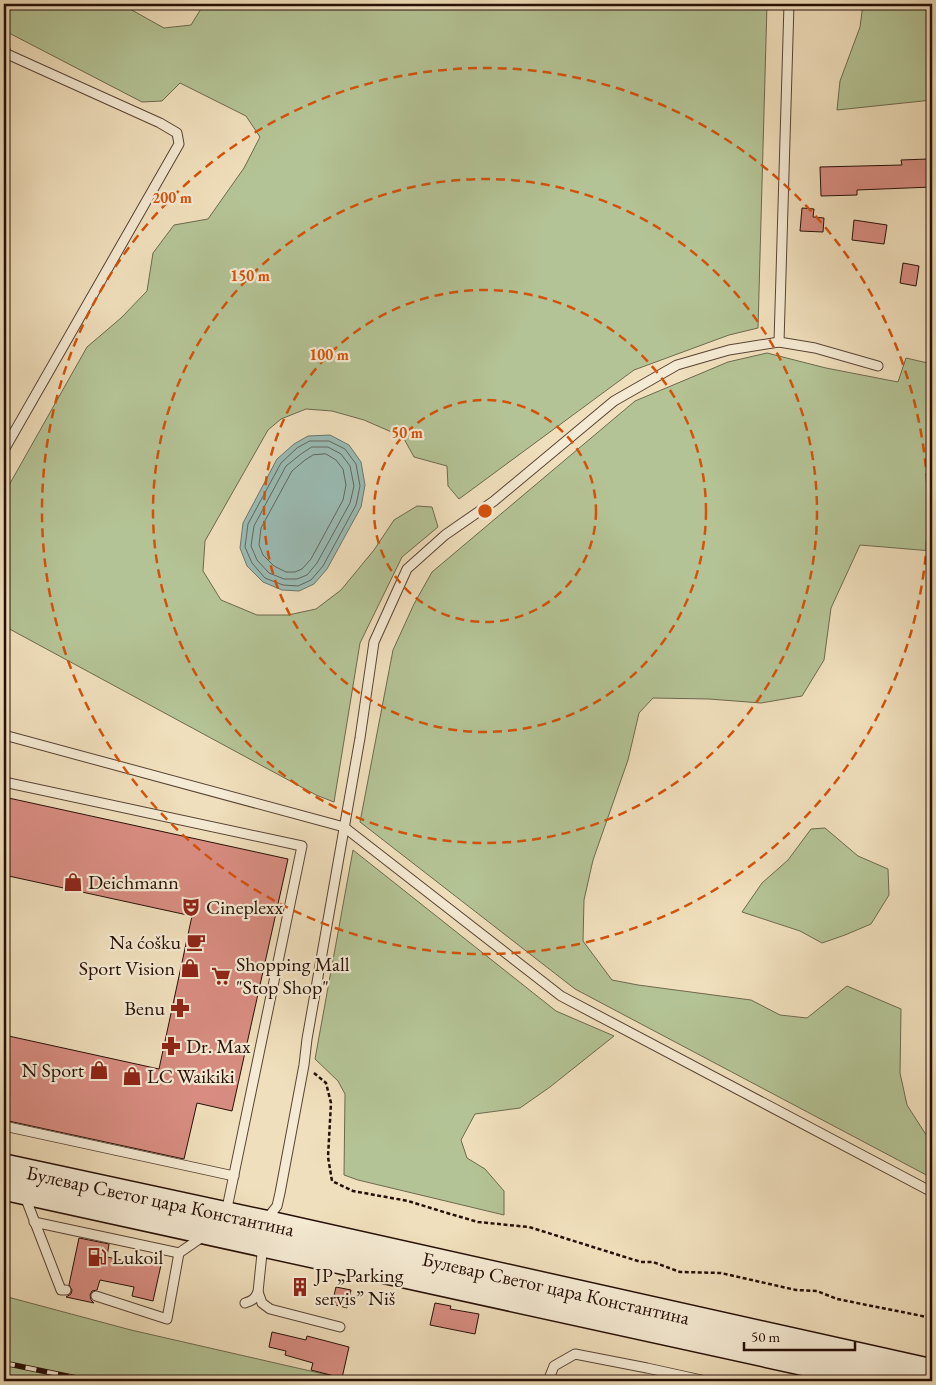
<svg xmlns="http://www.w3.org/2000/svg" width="936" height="1385" viewBox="0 0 936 1385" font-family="'EB Garamond',serif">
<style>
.green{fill:#b4c395;stroke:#6d694e}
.water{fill:#9bbcb5;stroke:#6c776f}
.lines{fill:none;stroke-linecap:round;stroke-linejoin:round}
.shore{stroke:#60665e;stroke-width:1}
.building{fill:#d98d82;stroke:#260f06}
.service-casing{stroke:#584334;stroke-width:11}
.secondary-casing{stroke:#260f06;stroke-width:28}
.path{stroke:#260f06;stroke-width:2.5;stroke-dasharray:4 2.5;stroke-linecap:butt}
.service{stroke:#f5ead3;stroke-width:9}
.secondary{stroke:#f5ead3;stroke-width:25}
.rail-casing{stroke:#260f06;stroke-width:5.5}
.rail{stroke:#f5ead3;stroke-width:4;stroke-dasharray:11;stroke-linecap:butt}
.ring{fill:none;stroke:#d5520b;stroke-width:2.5;stroke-dasharray:9 6}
.labels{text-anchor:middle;stroke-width:4.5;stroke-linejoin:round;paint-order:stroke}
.poi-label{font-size:20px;fill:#260f06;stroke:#f5ead3;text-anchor:start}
.street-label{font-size:20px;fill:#260f06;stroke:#f5ead3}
.centre{fill:#d5520b;stroke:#f5ead3;stroke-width:2.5}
.ring-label{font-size:15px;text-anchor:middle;font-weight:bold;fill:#d5520b;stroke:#f5ead3;stroke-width:4.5;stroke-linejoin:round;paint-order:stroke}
</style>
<rect width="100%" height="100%" fill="#f0dfbc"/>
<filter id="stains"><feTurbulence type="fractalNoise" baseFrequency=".004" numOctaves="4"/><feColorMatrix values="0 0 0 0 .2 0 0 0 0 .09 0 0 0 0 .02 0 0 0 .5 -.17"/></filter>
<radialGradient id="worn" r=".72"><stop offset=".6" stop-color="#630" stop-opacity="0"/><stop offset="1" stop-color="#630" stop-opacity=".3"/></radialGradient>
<g class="green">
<polygon points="4,4 121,4 164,28 191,25 204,4 767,4 758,328 729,335 634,370 459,499 448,486 447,466 414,457 403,437 364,420 332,411 306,409 281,419 268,430 205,541 203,571 221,600 257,615 288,615 316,609 341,590 374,550 394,520 417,506 432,507 438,527 402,557 360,643 334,802 316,795 4,626 4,494 87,347 121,318 147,291 153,253 174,225 208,219 244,168 260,137 246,116 180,83 162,101 142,102 9,33 4,24"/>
<polygon points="863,4 932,4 932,100 837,110 840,81 860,27"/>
<polygon points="767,353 826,368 898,382 906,358 932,364 932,551 860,545 831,608 824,660 802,696 761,703 709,699 653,698 639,713 628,760 593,860 584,900 583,941 612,980 638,985 751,1000 780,1015 807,1018 847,986 901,1009 900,1073 907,1105 932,1144 932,1178 575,989 360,822 393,650 414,604 432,572 635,401 728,362"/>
<polygon points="825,828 858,856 888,869 889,895 871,924 845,935 822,943 800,931 742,912 762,883 788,860 811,829"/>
<polygon points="353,850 556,1011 614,1036 550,1087 520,1108 475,1114 461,1140 467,1158 485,1169 504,1191 504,1215 358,1180 344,1175 345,1094 338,1081 315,1059"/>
<polygon points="4,1296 131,1330 354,1381 4,1381"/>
</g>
<polygon class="water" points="330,435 349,445 361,462 365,485 361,507 327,569 314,584 299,591 282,590 263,582 247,566 240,548 243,523 277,459 294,444 308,436"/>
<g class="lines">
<g class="shore">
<polygon points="310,441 329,441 345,449 356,464 360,486 356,505 323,566 311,580 298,586 283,585 265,578 252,563 245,547 248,524 281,463 297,448"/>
<polygon points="312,447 328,447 341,454 350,466 354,486 350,503 317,563 307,575 297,579 284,579 269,573 257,560 251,546 254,526 286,466 301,454"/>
<polygon points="326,454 336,460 343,469 346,485 343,500 311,559 302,569 295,572 286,572 274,566 263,555 259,545 261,528 292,471 305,460 313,455"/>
</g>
</g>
<g class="building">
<polygon points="928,159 928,162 932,162 932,187 857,190 857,195 821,196 820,167 902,165 901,160"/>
<polygon points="802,208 814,209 813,217 824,218 823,232 800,231"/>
<polygon points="854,220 887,225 884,244 852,240"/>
<polygon points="903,263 919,266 916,286 900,283"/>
<polygon points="4,797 288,859 232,1111 197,1103 184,1159 4,1120 4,1035 159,1069 192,916 4,875"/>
<polygon points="79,1238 109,1244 107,1257 140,1264 140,1261 161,1265 153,1301 132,1296 134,1287 100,1280 97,1290 92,1291 90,1295 91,1300 94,1303 66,1297 71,1294 72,1290 69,1285"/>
<polygon points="336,1287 351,1290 347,1308 332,1304"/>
<polygon points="435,1303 451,1306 450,1309 479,1314 475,1334 430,1325"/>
<polygon points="272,1332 306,1340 307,1336 349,1347 342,1378 311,1370 313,1363 285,1355 286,1351 269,1347"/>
</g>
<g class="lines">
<g class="service-casing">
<g id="service">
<polyline points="4,48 7,54 160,123 177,133 179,144 4,450"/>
<polyline points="779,342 789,4"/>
<polyline points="4,735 344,827 561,996 932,1192"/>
<polyline points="4,782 302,846 226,1213"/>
<polyline points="4,1126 234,1176"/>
<polyline points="24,1194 61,1290 66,1290"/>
<polyline points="34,1222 179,1253"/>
<polyline points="269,1222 270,1215 277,1206 280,1193 304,1065 307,1039 360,738 374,642 407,569 445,535 494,501 614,401 677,365 729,350 779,342 815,348 878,366"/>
<polyline points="263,1244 258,1292 262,1303 270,1309 340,1327"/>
<polyline points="96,1296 167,1319 179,1253 205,1235"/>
<path d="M 245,1303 C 252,1301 255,1299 258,1292"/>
<polyline points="548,1381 554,1366 575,1354 647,1368 706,1381"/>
</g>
</g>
<g class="secondary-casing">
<g id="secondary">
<path id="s1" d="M 4,1167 L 269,1224 L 932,1372"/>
<polyline points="4,1187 888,1381"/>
</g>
</g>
<polyline class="path" points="314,1073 326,1083 331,1103 328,1157 332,1181 353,1191 408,1201 447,1213 478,1222 529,1227 641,1262 653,1262 680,1272 721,1273 796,1290 817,1291 837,1299 932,1318"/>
<use href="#service" class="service"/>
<use href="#secondary" class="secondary"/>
<g class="rail-casing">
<polyline id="rail" points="4,1363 91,1381"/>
</g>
<use href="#rail" class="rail"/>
</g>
<g class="ring">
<circle cx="485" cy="511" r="111"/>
<circle cx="485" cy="511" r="221"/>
<circle cx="485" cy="511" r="332"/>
<circle cx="485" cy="511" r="443"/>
</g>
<defs>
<g id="shop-bare" transform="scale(1.5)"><path d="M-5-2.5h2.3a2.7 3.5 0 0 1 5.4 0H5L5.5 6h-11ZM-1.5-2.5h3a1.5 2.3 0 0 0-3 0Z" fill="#8f2418" stroke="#f5ead3" stroke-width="2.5" paint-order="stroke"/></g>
<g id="theatre-bare" transform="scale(1.5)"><path d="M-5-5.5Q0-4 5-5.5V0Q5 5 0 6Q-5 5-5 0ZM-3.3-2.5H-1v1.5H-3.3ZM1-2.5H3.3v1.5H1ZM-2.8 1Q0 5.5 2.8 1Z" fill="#8f2418" stroke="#f5ead3" stroke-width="2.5" paint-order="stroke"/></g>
<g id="cafe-bare" transform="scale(1.5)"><path d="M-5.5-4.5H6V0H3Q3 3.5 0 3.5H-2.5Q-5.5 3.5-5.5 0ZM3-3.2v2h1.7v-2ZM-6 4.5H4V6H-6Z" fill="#8f2418" stroke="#f5ead3" stroke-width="2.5" paint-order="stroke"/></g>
<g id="supermarket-bare" transform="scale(1.5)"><path d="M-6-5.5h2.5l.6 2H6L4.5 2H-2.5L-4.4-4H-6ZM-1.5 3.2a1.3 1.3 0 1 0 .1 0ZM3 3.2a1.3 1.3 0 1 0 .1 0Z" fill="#8f2418" stroke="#f5ead3" stroke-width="2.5" paint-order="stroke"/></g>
<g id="pharmacy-bare" transform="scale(1.5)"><path d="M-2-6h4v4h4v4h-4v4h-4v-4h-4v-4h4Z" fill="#8f2418" stroke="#f5ead3" stroke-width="2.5" paint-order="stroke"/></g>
<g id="fuel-bare" transform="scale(1.5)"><path d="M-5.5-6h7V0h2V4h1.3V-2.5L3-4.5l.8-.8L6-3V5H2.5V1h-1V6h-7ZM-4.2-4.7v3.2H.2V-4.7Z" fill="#8f2418" stroke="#f5ead3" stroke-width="2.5" paint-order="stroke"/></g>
<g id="building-bare" transform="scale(1.5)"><path d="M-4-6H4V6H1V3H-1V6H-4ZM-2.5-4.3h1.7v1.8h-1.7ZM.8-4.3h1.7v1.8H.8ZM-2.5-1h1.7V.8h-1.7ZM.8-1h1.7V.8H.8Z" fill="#8f2418" stroke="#f5ead3" stroke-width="2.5" paint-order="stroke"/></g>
</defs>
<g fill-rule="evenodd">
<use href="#shop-bare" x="73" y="882"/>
<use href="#theatre-bare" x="191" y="907"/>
<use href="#cafe-bare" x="196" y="942"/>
<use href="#shop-bare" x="190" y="968"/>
<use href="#supermarket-bare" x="221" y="976"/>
<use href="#pharmacy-bare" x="180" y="1008"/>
<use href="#pharmacy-bare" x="171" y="1046"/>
<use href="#shop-bare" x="99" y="1070"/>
<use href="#shop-bare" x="132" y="1076"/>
<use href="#fuel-bare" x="97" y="1257"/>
<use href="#building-bare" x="300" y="1287"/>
</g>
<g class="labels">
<g class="poi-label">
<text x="88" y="889">Deichmann</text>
<text x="206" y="914">Cineplexx</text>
<text x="181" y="949" text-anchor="end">Na ćošku</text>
<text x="236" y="971">Shopping Mall<tspan x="236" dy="23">"Stop Shop"</tspan></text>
<text x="175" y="975" text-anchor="end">Sport Vision</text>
<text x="165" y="1015" text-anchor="end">Benu</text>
<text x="186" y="1053">Dr. Max</text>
<text x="84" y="1077" text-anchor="end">N Sport</text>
<text x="147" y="1083">LC Waikiki</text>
<text x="112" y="1264">Lukoil</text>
<text x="315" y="1282">JP „Parking<tspan x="315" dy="23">servis” Niš</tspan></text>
</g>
<g class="street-label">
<text dy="7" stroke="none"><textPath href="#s1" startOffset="160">Булевар Светог цара Константина</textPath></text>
<text dy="7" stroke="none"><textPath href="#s1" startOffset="565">Булевар Светог цара Константина</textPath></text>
</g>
</g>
<circle cx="485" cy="511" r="8" class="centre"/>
<g class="ring-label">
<text x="172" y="203">200 m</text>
<text x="250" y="281">150 m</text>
<text x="329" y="360">100 m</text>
<text x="407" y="438">50 m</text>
</g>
<rect width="936" height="1385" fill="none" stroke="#f0dfbc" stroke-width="20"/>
<rect x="5" y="5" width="926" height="1375" fill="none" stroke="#260f06" stroke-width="2.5"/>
<rect x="10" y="10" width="916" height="1365" fill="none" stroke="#260f06"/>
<path d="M744 1342v8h111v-8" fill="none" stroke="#260f06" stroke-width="2.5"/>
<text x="751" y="1342" font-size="15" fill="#260f06" stroke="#f5ead3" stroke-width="4" paint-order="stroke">50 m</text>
<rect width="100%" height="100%" filter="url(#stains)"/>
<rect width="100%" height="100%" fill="url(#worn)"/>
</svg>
